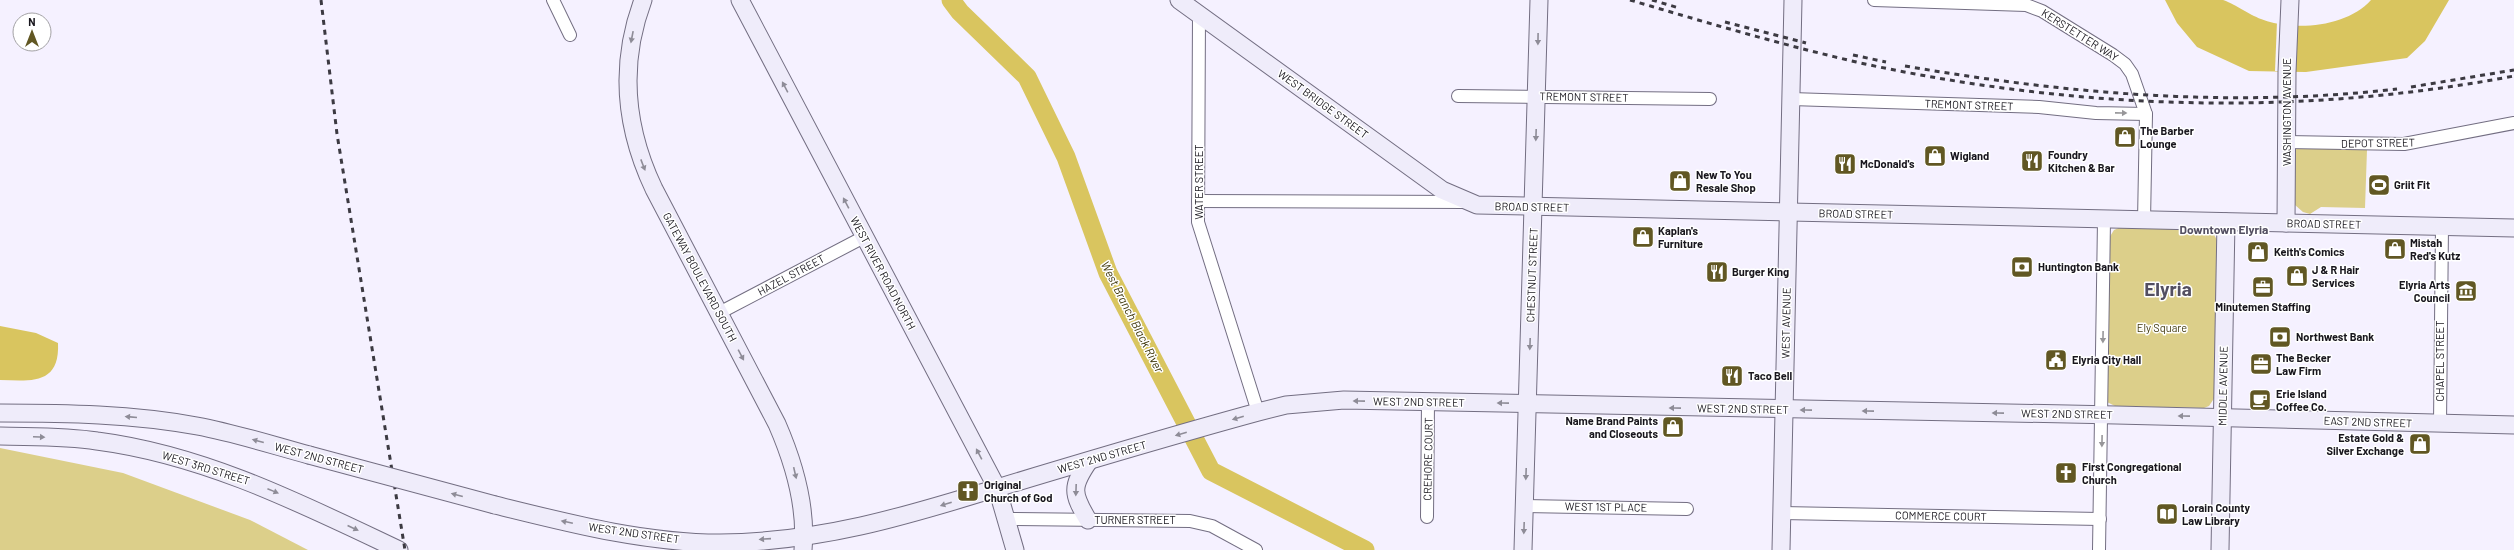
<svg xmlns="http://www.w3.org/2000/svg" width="2514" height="550" viewBox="0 0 2514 550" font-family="Barlow,sans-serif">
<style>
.green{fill:#dccf8a}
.water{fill:#d9c55f}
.pier{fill:#f5f1ff}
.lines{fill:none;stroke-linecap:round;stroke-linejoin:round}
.river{stroke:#d9c55f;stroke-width:19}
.street-casing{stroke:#736e82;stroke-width:14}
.secondary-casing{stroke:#736e82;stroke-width:19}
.street{stroke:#fff;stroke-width:12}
.secondary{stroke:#efecfa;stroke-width:17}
.rail{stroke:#3c3a42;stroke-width:3;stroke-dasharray:5 5;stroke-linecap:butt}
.secondary-bridge-casing{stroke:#736e82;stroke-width:19;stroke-linecap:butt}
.secondary-bridge{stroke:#efecfa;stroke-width:17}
.oneway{fill:#8e8c97}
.oneway2{fill:#979699}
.labels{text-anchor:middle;stroke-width:3;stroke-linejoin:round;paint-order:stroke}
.street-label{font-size:11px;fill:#18161d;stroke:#fff}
.poi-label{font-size:11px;font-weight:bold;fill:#18161d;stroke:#fff;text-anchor:start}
.park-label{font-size:11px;fill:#423a0e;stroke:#fff}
.neighbourhood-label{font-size:12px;font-weight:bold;fill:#534f61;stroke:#fff}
.water-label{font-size:12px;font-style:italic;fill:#3b3306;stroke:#fff}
.town-label{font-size:19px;font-weight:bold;fill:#534f61;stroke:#fff}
</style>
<rect width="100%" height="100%" fill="#f5f1ff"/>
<g class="green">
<polygon points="2301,148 2367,150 2365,208 2321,207 2310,214 2303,212 2295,205 2293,150"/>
<polygon points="2121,227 2206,230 2213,233 2217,240 2215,397 2209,406 2204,408 2115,406 2107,402 2109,238 2114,230"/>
<polygon points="0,448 123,473 250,520 308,550 0,550"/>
</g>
<g class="water">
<path d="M 2165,0 C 2183,0 2205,0 2223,0 C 2231,2 2250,15 2261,19 C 2294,32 2347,27 2371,0 L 2449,0 L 2425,41 L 2407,58 L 2306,72 L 2249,71 L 2197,47 L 2177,23 Z"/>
<path d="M 0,326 L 36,333 L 58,343 C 60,385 31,381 0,380 Z"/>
</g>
<polygon class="pier" points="2277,22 2297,24 2296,72 2275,71"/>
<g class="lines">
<polyline class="river" points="951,0 960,12 1027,77 1066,157 1108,273 1211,471 1365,550"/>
<g class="street-casing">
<g id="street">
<polyline points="553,0 570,35"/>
<polyline points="1874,0 2026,5 2042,11 2113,55 2125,64 2132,74 2146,114 2144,221"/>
<polyline points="1199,15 1198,222 1258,412"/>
<polyline points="1458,96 1710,99"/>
<polyline points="1791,99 2039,107 2096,113 2146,114"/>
<polyline points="2287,142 2404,144 2514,123"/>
<polyline points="1198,201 1465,202"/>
<polyline points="719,313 864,237"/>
<polyline points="2440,424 2442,226"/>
<polyline points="1525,506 1687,509"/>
<polyline points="1782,513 2100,519"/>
<polyline points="1427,517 1428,402"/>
<polyline points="1007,519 1190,521 1212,526 1256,550"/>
<polyline points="2099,550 2104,220"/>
</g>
</g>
<g class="secondary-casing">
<g id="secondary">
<path d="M 643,0 C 619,64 625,128 654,189 L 777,424 C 794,463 807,507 803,550"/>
<polyline points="740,0 997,488 1015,550"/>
<polyline points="1179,0 1442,190 1477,205 2514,228"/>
<polyline points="2286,223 2287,72 2290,0"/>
<path d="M 0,413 C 66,413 132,414 197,426 C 235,433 272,445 309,455"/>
<path d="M 0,436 C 32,437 65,436 97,441 C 205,455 302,504 399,550"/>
<path d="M 495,505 C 568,523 644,543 720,543 C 820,542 903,517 997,488 C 1083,462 1170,436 1258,412 L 1286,405 L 1344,400 L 2116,415 L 2514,425"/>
<path d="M 1088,520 C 1072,493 1071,487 1089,461"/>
<polyline points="1523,550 1539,0"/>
<polyline points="1781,550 1793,0"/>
<polyline points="2220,550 2226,222"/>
</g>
</g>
<use href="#street" class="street"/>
<use href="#secondary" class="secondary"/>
<g class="rail">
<polyline points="321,0 337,134 405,550"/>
<path d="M 1630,0 C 1708,23 1786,46 1865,64 C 2081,110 2297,117 2514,76"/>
<polyline points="1652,0 1679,8"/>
<polyline points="1725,22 1806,43"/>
<polyline points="1853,55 1886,62"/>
<path d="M 1905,66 C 2068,94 2232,108 2397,89"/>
<polyline points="2411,87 2514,70"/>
</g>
<g class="secondary-bridge-casing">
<polyline id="secondary-bridge" points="309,455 495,505"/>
</g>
<use href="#secondary-bridge" class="secondary-bridge"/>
</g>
<defs><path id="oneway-solid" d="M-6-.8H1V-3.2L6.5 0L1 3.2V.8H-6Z"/></defs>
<g class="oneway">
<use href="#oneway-solid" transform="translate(632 37) rotate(101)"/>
<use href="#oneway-solid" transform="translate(1538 39) rotate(91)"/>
<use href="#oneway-solid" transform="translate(785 87) rotate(-118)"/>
<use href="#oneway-solid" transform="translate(1536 135) rotate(92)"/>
<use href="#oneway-solid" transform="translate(643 165) rotate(69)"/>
<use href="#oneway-solid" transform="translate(846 203) rotate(-118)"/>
<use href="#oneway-solid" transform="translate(1530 344) rotate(92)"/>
<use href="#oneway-solid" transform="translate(741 355) rotate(62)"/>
<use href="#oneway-solid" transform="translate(1359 401) rotate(-179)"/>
<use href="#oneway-solid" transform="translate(1503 403) rotate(-179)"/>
<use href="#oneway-solid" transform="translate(1675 408) rotate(-179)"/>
<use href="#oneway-solid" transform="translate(1806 410) rotate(-179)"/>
<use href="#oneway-solid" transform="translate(1868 411) rotate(-179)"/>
<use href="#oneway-solid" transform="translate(1998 413) rotate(-179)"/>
<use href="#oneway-solid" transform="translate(2184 416) rotate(-179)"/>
<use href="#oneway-solid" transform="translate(131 417) rotate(-175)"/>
<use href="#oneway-solid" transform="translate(1238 418) rotate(164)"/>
<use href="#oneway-solid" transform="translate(1181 434) rotate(164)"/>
<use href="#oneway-solid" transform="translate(39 437) rotate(2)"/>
<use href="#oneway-solid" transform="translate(258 441) rotate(-165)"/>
<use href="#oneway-solid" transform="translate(979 454) rotate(-118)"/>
<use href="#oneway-solid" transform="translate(795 473) rotate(77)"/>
<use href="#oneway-solid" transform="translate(1526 474) rotate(92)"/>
<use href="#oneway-solid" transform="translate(1076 490) rotate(92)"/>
<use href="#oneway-solid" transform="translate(273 491) rotate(22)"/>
<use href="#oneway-solid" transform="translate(457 495) rotate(-165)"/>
<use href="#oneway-solid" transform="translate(946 504) rotate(162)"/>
<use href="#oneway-solid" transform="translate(567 522) rotate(-168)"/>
<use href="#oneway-solid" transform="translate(353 528) rotate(25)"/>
<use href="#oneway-solid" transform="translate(1524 528) rotate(92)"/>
<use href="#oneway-solid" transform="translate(765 539) rotate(176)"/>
</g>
<g class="oneway2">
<use href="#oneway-solid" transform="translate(2121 113) rotate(1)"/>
<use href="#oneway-solid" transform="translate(2103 337) rotate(91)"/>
<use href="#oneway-solid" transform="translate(2102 441) rotate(91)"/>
</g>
<defs>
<g id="shop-square" transform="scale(1.15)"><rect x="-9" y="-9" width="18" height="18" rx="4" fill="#615723" stroke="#fff"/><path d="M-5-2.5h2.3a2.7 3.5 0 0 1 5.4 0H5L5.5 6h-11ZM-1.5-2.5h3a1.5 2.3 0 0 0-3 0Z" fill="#fff"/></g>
<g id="restaurant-square" transform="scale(1.15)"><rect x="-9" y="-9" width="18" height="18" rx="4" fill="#615723" stroke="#fff"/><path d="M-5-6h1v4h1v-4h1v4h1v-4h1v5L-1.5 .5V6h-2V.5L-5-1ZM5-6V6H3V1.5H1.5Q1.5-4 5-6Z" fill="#fff"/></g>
<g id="stadium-square" transform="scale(1.15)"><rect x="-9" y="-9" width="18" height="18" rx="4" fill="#615723" stroke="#fff"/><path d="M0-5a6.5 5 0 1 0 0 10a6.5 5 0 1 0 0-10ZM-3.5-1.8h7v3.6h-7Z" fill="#fff"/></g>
<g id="bank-square" transform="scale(1.15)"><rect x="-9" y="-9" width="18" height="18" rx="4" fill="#615723" stroke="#fff"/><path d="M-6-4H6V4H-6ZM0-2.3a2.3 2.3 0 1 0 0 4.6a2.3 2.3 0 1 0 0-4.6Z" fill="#fff"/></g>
<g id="office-square" transform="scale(1.15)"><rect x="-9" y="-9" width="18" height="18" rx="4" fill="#615723" stroke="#fff"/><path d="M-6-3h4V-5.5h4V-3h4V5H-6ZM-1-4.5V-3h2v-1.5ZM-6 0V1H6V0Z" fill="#fff"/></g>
<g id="museum-square" transform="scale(1.15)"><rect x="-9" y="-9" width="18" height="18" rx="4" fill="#615723" stroke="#fff"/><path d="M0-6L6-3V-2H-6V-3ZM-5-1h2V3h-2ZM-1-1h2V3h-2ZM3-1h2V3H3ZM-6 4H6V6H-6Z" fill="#fff"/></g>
<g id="civic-square" transform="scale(1.15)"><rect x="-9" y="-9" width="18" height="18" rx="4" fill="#615723" stroke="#fff"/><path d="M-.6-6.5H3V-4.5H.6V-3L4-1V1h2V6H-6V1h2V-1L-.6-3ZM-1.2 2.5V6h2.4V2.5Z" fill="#fff"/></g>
<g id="cafe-square" transform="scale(1.15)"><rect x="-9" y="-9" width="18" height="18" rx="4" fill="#615723" stroke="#fff"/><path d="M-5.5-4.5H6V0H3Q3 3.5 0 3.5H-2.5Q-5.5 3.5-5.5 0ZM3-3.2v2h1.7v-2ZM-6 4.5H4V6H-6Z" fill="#fff"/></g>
<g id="church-square" transform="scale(1.15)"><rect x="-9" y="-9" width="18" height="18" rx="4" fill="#615723" stroke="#fff"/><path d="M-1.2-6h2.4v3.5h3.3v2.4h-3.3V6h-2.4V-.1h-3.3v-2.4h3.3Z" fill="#fff"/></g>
<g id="library-square" transform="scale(1.15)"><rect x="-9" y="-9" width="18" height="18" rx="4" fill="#615723" stroke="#fff"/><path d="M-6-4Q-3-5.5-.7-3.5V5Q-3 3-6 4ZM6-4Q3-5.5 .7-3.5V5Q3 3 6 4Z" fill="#fff"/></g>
</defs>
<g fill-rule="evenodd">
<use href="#shop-square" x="2125" y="137"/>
<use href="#shop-square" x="1935" y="156"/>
<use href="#restaurant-square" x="2032" y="161"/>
<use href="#restaurant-square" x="1845" y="164"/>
<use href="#shop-square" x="1680" y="181"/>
<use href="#stadium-square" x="2379" y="185"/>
<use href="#shop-square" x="1643" y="237"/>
<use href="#shop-square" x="2395" y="249"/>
<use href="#shop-square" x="2258" y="252"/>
<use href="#bank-square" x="2022" y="267"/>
<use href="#restaurant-square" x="1717" y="272"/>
<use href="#shop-square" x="2297" y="276"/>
<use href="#office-square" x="2263" y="287"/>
<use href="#museum-square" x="2466" y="291"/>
<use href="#bank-square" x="2280" y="337"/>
<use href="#civic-square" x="2056" y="360"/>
<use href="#office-square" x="2261" y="364"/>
<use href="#restaurant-square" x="1732" y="376"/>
<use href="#cafe-square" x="2260" y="400"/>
<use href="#shop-square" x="1673" y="427"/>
<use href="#shop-square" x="2420" y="444"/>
<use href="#church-square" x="2066" y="473"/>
<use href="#church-square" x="968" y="491"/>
<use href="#library-square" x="2167" y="514"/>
</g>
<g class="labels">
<g class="street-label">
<text transform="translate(2080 35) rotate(32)" y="4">KERSTETTER WAY</text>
<text transform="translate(1584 97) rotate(1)" y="4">TREMONT STREET</text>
<text transform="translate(1323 104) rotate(36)" y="4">WEST BRIDGE STREET</text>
<text transform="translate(1969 105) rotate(2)" y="4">TREMONT STREET</text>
<text transform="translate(2287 112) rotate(-90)" y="4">WASHINGTON AVENUE</text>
<text transform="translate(2378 143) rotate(-1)" y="4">DEPOT STREET</text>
<text transform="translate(1199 182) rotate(-90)" y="4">WATER STREET</text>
<text transform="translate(1532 207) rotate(1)" y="4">BROAD STREET</text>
<text transform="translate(1856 214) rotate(1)" y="4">BROAD STREET</text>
<text transform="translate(2324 224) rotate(1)" y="4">BROAD STREET</text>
<text transform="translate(883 273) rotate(62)" y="4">WEST RIVER ROAD NORTH</text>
<text transform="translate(791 275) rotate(-28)" y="4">HAZEL STREET</text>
<text transform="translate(1532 275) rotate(-88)" y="4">CHESTNUT STREET</text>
<text transform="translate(700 277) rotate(62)" y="4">GATEWAY BOULEVARD SOUTH</text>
<text transform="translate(1786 323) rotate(-89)" y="4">WEST AVENUE</text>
<text transform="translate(2440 361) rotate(-90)" y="4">CHAPEL STREET</text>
<text transform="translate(2223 386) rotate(-89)" y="4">MIDDLE AVENUE</text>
<text transform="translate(1419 402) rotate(1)" y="4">WEST 2ND STREET</text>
<text transform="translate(1743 409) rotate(1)" y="4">WEST 2ND STREET</text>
<text transform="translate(2067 414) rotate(1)" y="4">WEST 2ND STREET</text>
<text transform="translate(2368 422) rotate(2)" y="4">EAST 2ND STREET</text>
<text transform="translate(1102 457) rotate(-16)" y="4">WEST 2ND STREET</text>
<text transform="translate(319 458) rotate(15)" y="4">WEST 2ND STREET</text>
<text transform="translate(1428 459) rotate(-89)" y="4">CREHORE COURT</text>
<text transform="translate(206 468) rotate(17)" y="4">WEST 3RD STREET</text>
<text transform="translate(1606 507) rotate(1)" y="4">WEST 1ST PLACE</text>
<text transform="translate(1941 516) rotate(1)" y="4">COMMERCE COURT</text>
<text x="1135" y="524">TURNER STREET</text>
<text transform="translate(634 533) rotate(8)" y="4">WEST 2ND STREET</text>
</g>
<g class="poi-label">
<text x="2140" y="135">The Barber<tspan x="2140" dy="13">Lounge</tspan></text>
<text x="2048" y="159">Foundry<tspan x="2048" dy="13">Kitchen &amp; Bar</tspan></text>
<text x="1950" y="160">Wigland</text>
<text x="1860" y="168">McDonald's</text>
<text x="1696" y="179">New To You<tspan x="1696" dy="13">Resale Shop</tspan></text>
<text x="2394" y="189">Griit Fit</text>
<text x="1658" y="235">Kaplan's<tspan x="1658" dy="13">Furniture</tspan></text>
<text x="2410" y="247">Mistah<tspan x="2410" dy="13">Red's Kutz</tspan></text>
<text x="2274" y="256">Keith's Comics</text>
<text x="2038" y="271">Huntington Bank</text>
<text x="2312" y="274">J &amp; R Hair<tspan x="2312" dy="13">Services</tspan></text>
<text x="1732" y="276">Burger King</text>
<text x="2450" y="289" text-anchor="end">Elyria Arts<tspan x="2450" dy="13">Council</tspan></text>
<text x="2263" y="311" text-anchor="middle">Minutemen Staffing</text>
<text x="2296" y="341">Northwest Bank</text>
<text x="2276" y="362">The Becker<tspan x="2276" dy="13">Law Firm</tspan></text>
<text x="2072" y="364">Elyria City Hall</text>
<text x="1748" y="380">Taco Bell</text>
<text x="2276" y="398">Erie Island<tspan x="2276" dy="13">Coffee Co.</tspan></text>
<text x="1658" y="425" text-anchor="end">Name Brand Paints<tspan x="1658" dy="13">and Closeouts</tspan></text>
<text x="2404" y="442" text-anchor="end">Estate Gold &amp;<tspan x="2404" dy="13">Silver Exchange</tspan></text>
<text x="2082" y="471">First Congregational<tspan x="2082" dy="13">Church</tspan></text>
<text x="984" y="489">Original<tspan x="984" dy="13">Church of God</tspan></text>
<text x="2182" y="512">Lorain County<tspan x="2182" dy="13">Law Library</tspan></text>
</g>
<g class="park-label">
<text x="2162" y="332">Ely Square</text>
</g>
<g class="neighbourhood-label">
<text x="2224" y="234">Downtown Elyria</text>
</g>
<g class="water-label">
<text transform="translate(1132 317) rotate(63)" y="4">West Branch Black River</text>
</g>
<g class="town-label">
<text x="2168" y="296">Elyria</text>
</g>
</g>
<g transform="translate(32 32)"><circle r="19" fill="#ffffff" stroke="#a3a2a5"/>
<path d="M0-3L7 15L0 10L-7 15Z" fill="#615723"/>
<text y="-6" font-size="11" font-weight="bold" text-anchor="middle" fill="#18161d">N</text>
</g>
</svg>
